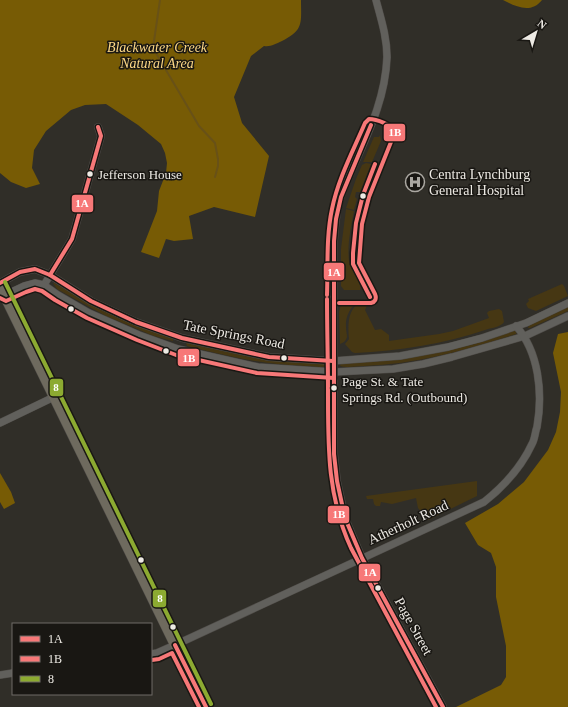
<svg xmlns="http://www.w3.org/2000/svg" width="568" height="707" viewBox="0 0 568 707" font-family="Georgia,serif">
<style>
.green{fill:#463713}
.forest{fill:#775b05}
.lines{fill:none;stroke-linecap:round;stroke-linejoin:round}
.stream{stroke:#685117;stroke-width:2}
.street-casing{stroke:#4f4c48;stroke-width:8}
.primary-casing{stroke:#4f4c48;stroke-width:12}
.street{stroke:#61605c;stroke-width:7}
.primary{stroke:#6e6a5e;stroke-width:11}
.bus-1-casing{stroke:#191713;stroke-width:7}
.bus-2-casing{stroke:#191713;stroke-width:7}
.bus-3-casing{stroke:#191713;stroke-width:7}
.bus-1{stroke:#f77878;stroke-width:4}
.bus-2{stroke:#f77878;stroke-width:4}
.bus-3{stroke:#8caa31;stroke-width:4}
.bus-dot{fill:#edeae4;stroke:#191713;stroke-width:1.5}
.labels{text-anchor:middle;stroke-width:3;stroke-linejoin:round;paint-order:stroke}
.bus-label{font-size:13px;fill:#edeae4;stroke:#191713;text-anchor:start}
.park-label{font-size:14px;font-style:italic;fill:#fcd785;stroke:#191713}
.poi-label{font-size:14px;fill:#edeae4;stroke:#191713;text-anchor:start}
.street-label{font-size:14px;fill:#edeae4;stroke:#191713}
.line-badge{stroke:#191713;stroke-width:1.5}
.badge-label{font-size:11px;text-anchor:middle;font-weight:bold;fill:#fff}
</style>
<rect width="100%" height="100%" fill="#302e28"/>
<g class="green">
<polygon points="380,135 381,141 372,162 363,162 374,137 379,137"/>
<polygon points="366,163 371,164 360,192 356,192 355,197 357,199 354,210 346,208 356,179 362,165"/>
<path d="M 346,209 L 354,211 C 351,227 347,245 349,261 C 351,271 362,280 360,290 L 344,290 L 341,286 L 341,249 Z"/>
<path d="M 53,283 L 54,283 C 92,305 131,324 173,339 L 173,341 L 154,336 L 106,316 L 57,289 Z"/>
<polygon points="562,284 564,286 568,296 536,311 528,308 526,304 529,301 528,299"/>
<path d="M 361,300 C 351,305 345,316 346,327 C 346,331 347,334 347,337 C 346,341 343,343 340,344 L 339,312 L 341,304 L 346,301 Z"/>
<path d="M 360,302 L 368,303 L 365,310 L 375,330 L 381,329 L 389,335 L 389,341 L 439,334 L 453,331 L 489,318 L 487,313 L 489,311 L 499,309 L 502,311 L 504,322 C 501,327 491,328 485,330 C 443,344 399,351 355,353 L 352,352 L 345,344 L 349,339 C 348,325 347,311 360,302 Z"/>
<polygon points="568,307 568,311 530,328 528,328 529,325"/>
<path d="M 515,330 L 517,332 L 516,334 C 467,350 416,364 364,366 C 356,366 347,368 340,366 L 341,363 C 386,361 430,355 474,344 C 488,340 501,335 515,330 Z"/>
<path d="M 186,343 L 255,358 L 327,364 L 327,366 C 321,368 312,366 306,366 C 265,365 226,356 187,346 Z"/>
<polygon points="477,481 477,496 428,520 418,508 416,498 392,504 381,502 380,506 376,506 374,504 373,499 367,499 366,496"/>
</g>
<g class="forest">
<path d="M 0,0 L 301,0 C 301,23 304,30 282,41 C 275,44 271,47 264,46 L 251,56 L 234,97 L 242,123 L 269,156 L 255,217 L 214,207 L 189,216 L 193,239 L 174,241 L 166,239 L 159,258 L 141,252 L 157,211 L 159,191 L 166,173 L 167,163 L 165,153 L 161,144 L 138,125 L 106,104 L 85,105 L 71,110 L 46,131 L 34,150 L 32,168 L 40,184 L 26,188 L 11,182 L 0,173 Z"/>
<path d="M 503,0 L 542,0 C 531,14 516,7 503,0 Z"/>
<polygon points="568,332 568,707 456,707 501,685 506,677 506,646 496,597 496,567 491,553 478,545 465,523 498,504 524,482 548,450 556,432 560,412 561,392 553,353 558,334"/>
<polygon points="0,473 11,492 15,503 4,509 0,502"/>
</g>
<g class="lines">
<polyline class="stream" points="160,0 153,48 199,126 215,143 218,159 218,166 215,177"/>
<g class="street-casing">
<g id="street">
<path d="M 376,0 C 381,19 387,37 387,57 C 385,109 359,149 341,196 C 336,210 335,226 334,241 L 334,454 L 337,481 L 345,518 L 362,558 L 443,707"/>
<polyline points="0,283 20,272 35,269 50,275 91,301 136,322 182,338 269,357 333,361 400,356 448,347 482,338 526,323 568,303"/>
<polyline points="44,285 72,239 101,136 98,127"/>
<polyline points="5,295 24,286 35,283 44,285 58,295 89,313 139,335 178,349 258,367 334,372 393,369 423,364 452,357 525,336 568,316"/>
<polyline points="0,423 54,397"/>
<path d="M 151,654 L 157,653 L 175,645 L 484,502 C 504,486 521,468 532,444 C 535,439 535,432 537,427 C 543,393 539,352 516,326"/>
<polyline points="0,675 13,673"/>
</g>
</g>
<g class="primary-casing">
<polyline id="primary" points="0,285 206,707"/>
</g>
<use href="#street" class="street"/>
<use href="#primary" class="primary"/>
<g class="bus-1-casing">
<g id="bus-1">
<polyline points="371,125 341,197 336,219 334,241 334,454 337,481 345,518 362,558 443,707"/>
<polyline points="50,275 72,239 101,136 98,127"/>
<polyline points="0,283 20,272 35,269 50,275 91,301 136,322 182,338 269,357 333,361"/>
<polyline points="370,297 353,264 353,253 356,223 363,195 375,164"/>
<polyline points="175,645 206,707"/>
</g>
</g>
<g class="bus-2-casing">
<g id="bus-2">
<path d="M 327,295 C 328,266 326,237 332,209 C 338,179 353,151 365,123 L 369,119 C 376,119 393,125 395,132 L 369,197 L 362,224 L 359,263 L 375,294 C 377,299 375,302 371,303 L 339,303"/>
<polyline points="0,298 6,301 26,292 35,289 42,291 55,300 87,318 137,340 176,355 257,373 334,378"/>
<path d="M 327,299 C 327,330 328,360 328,390 C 328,446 327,496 351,548 L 436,707"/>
<polyline points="152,660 159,659 172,653 199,707"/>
</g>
</g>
<g class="bus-3-casing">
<polyline id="bus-3" points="5,282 211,704"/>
</g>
<use href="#bus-1" class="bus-1"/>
<use href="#bus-2" class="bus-2"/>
<use href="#bus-3" class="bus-3"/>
</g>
<defs>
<g id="hospital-ring" transform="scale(1)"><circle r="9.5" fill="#191713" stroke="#aba8a2" stroke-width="1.5"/><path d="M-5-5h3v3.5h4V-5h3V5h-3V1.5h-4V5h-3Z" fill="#aba8a2"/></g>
</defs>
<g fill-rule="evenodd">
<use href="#hospital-ring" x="415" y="182"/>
</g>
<g class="bus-dot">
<circle cx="90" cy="174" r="3.5"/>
<circle cx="363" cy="196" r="3.5"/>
<circle cx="71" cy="309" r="3.5"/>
<circle cx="166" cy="351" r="3.5"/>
<circle cx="284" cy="358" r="3.5"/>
<circle cx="334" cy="388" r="3.5"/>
<circle cx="141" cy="560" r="3.5"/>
<circle cx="378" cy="588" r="3.5"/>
<circle cx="173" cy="627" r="3.5"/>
</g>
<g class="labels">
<g class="bus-label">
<text x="98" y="179">Jefferson House</text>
<text x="342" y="386">Page St. &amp; Tate<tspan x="342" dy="16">Springs Rd. (Outbound)</tspan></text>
</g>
<g class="park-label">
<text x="157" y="52">Blackwater Creek<tspan x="157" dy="16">Natural Area</tspan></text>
</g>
<g class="poi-label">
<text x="429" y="179">Centra Lynchburg<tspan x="429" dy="16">General Hospital</tspan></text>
</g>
<g class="street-label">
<text transform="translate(234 334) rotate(11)" y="5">Tate Springs Road</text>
<text transform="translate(408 522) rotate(-25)" y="5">Atherholt Road</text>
<text transform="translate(414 626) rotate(61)" y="5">Page Street</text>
</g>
</g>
<g class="line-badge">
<rect x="383" y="123" width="23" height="19" rx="4" fill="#f77878"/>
<rect x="71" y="194" width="23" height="19" rx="4" fill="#f77878"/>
<rect x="323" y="262" width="22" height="19" rx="4" fill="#f77878"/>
<rect x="177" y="348" width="23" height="19" rx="4" fill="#f77878"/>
<rect x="49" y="378" width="15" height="19" rx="4" fill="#8caa31"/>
<rect x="327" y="505" width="23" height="19" rx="4" fill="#f77878"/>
<rect x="358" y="563" width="23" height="19" rx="4" fill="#f77878"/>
<rect x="152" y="589" width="15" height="19" rx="4" fill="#8caa31"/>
</g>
<g class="badge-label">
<text x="395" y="136">1B</text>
<text x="82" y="207">1A</text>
<text x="334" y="276">1A</text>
<text x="189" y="362">1B</text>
<text x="56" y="391">8</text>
<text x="339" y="518">1B</text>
<text x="370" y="576">1A</text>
<text x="160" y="602">8</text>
</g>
<rect x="12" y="623" width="140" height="72" fill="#191713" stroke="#6e6b67"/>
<rect x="20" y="636" width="20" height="6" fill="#f77878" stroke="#6e6b67"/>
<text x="48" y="643" font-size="12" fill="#edeae4">1A</text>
<rect x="20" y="656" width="20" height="6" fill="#f77878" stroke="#6e6b67"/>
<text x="48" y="663" font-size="12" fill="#edeae4">1B</text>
<rect x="20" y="676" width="20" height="6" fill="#8caa31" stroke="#6e6b67"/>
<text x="48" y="683" font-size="12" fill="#edeae4">8</text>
<g transform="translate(536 32) rotate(38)" stroke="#191713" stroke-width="3" paint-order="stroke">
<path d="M0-3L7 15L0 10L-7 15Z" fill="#edeae4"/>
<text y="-6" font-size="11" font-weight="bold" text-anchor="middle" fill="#edeae4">N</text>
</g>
</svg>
